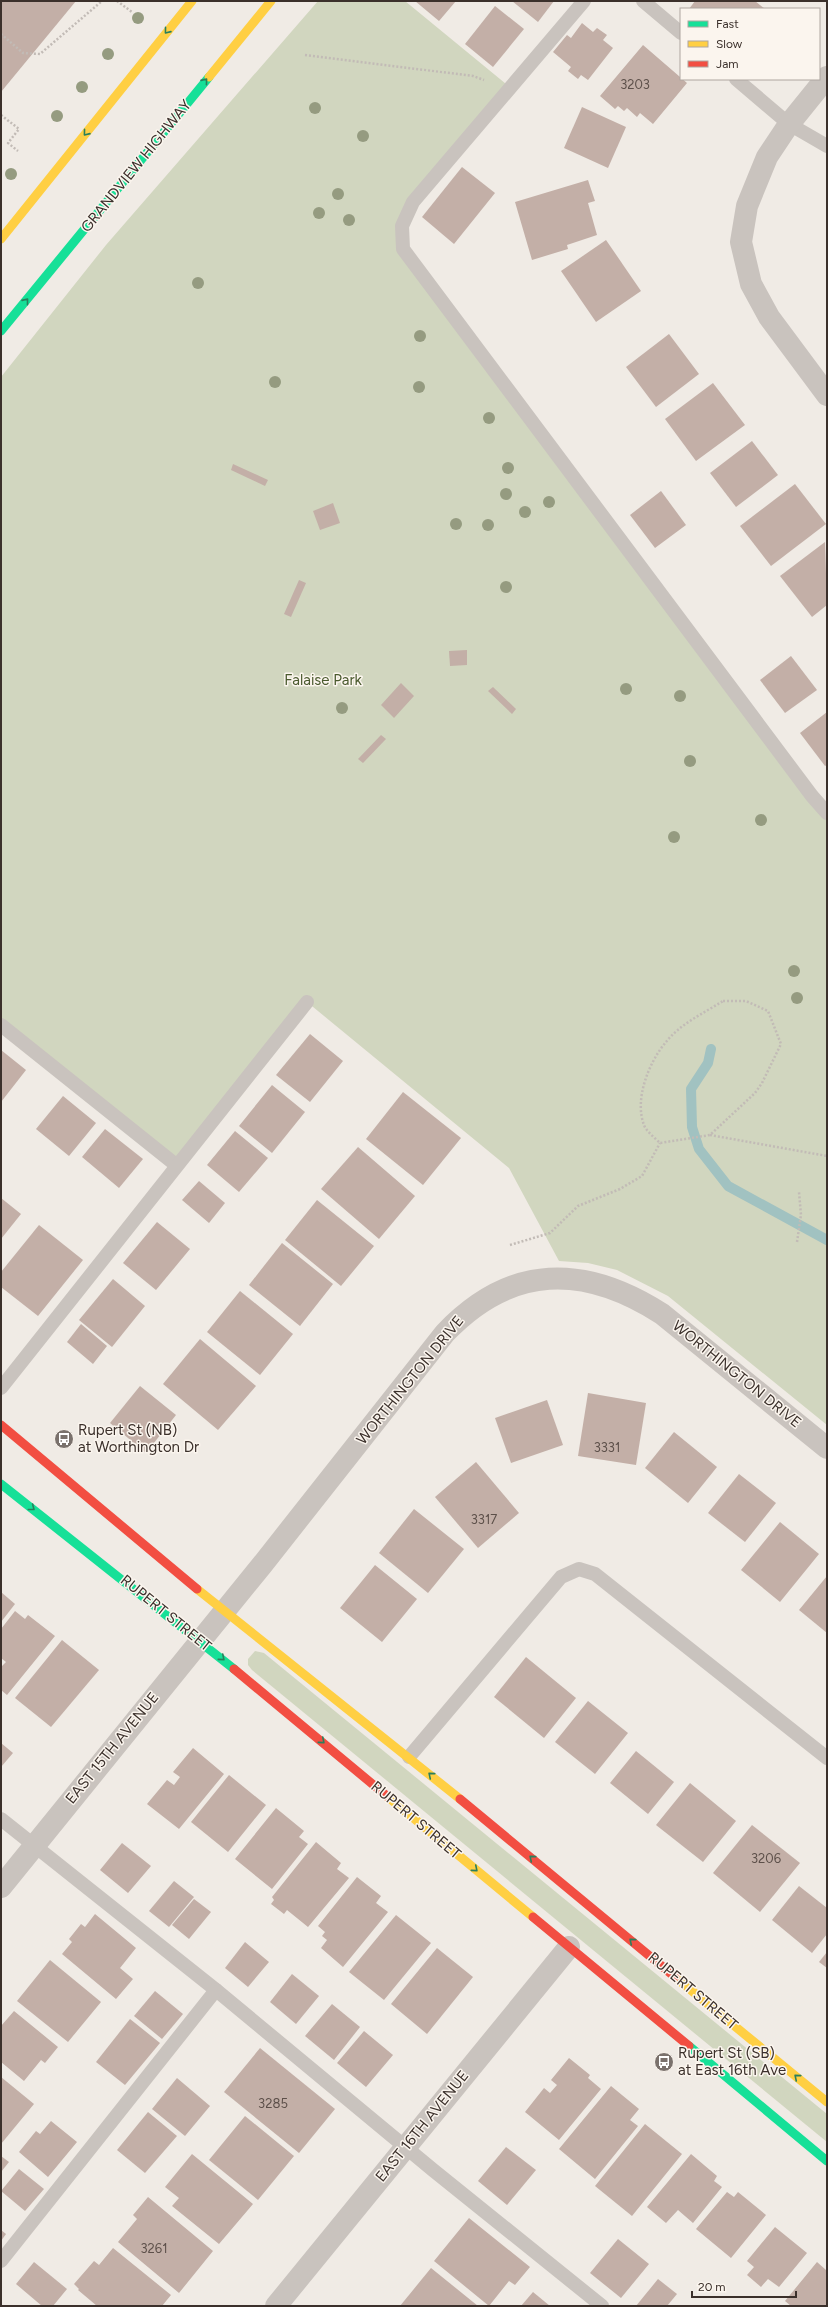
<svg xmlns="http://www.w3.org/2000/svg" width="828" height="2307" viewBox="0 0 828 2307" font-family="Figtree,sans-serif">
<style>
.green{fill:#d1d6bf}
.lines{fill:none;stroke-linecap:round;stroke-linejoin:round}
.stream{stroke:#a1c2c1;stroke-width:10}
.building{fill:#c3afa7}
.path{stroke:#c2bbb6;stroke-width:2.5;stroke-dasharray:2 2;stroke-linecap:butt}
.lane{stroke:#c9c3be;stroke-width:14}
.street{stroke:#c9c3be;stroke-width:22}
.fast{stroke:#16e098;stroke-width:9}
.slow{stroke:#ffcf43;stroke-width:9}
.jam{stroke:#f24e42;stroke-width:9}
.tree{fill:#959b80}
.oneway{stroke:#2a7f5c}
.labels{text-anchor:middle;stroke-width:3;stroke-linejoin:round;paint-order:stroke}
.number-label{font-size:13px;fill:#5d504a}
.street-label{font-size:15px;fill:#3b302b;stroke:#fbf5ee}
.park-label{font-size:15px;fill:#4a5a2e;stroke:#fbf5ee}
.poi-label{font-size:15px;fill:#3b302b;stroke:#fbf5ee;text-anchor:start}
</style>
<rect width="100%" height="100%" fill="#f0ebe5"/>
<g class="green">
<polygon points="318,1 405,1 511,88 413,202 403,249 827,813 827,1425 668,1296 617,1270 588,1263 559,1261 509,1168 307,1002 176,1165 1,1025 1,377 106,245"/>
<polygon points="255,1651 264,1653 827,2114 827,2142 252,1670 248,1665 248,1659"/>
</g>
<g class="lines">
<polyline class="stream" points="711,1049 708,1063 691,1089 692,1127 699,1149 728,1186 827,1240"/>
</g>
<g class="building">
<polygon points="1,1 76,1 1,92"/>
<polygon points="415,1 456,1 439,21"/>
<polygon points="512,1 554,1 538,22"/>
<polygon points="695,1 755,1 765,9 689,9"/>
<polygon points="495,6 524,29 493,67 465,44"/>
<polygon points="582,23 593,32 597,28 607,35 603,40 613,48 588,80 581,75 578,79 568,71 571,67 553,52 567,35 571,38"/>
<polygon points="643,45 687,83 653,124 640,113 637,117 627,108 624,111 618,106 615,109 600,96"/>
<polygon points="582,107 626,127 608,168 564,148"/>
<polygon points="462,167 495,193 454,244 422,217"/>
<polygon points="588,180 595,201 588,203 597,235 567,245 568,249 532,260 515,202"/>
<polygon points="606,240 641,291 596,322 561,271"/>
<polygon points="669,334 699,374 656,407 626,367"/>
<polygon points="713,383 745,425 696,461 665,419"/>
<polygon points="752,441 778,475 736,507 710,473"/>
<polygon points="233,464 268,480 265,486 231,470"/>
<polygon points="795,484 826,524 771,566 740,526"/>
<polygon points="661,491 686,525 655,548 630,515"/>
<polygon points="333,503 340,523 320,530 313,511"/>
<polygon points="825,542 827,605 812,617 780,576"/>
<polygon points="299,580 306,583 291,617 284,614"/>
<polygon points="467,650 467,665 450,666 449,651"/>
<polygon points="791,656 817,690 785,713 760,680"/>
<polygon points="401,683 414,696 394,718 381,705"/>
<polygon points="493,687 516,709 512,714 488,691"/>
<polygon points="827,712 827,765 825,766 800,733"/>
<polygon points="381,735 386,739 363,763 358,759"/>
<polygon points="310,1034 343,1061 310,1102 276,1075"/>
<polygon points="1,1050 26,1070 1,1102"/>
<polygon points="272,1085 305,1112 272,1153 239,1126"/>
<polygon points="403,1092 461,1138 423,1185 366,1139"/>
<polygon points="63,1096 96,1123 69,1156 36,1129"/>
<polygon points="105,1129 143,1159 119,1188 82,1157"/>
<polygon points="235,1131 268,1158 239,1192 207,1165"/>
<polygon points="358,1147 415,1196 379,1239 321,1189"/>
<polygon points="199,1181 225,1203 209,1223 182,1200"/>
<polygon points="1,1198 21,1214 1,1239"/>
<polygon points="317,1200 374,1246 341,1286 285,1240"/>
<polygon points="157,1222 190,1249 156,1290 123,1263"/>
<polygon points="39,1225 83,1260 38,1316 1,1287 1,1272"/>
<polygon points="282,1243 333,1284 300,1326 249,1285"/>
<polygon points="113,1279 145,1306 112,1347 79,1320"/>
<polygon points="240,1291 293,1334 260,1375 207,1332"/>
<polygon points="81,1324 107,1346 93,1364 67,1342"/>
<polygon points="200,1339 256,1386 218,1430 163,1384"/>
<polygon points="140,1386 176,1415 146,1453 110,1423"/>
<polygon points="588,1393 646,1403 636,1465 578,1456"/>
<polygon points="547,1400 563,1445 511,1463 495,1418"/>
<polygon points="674,1432 717,1467 688,1503 645,1468"/>
<polygon points="476,1462 519,1513 478,1548 435,1497"/>
<polygon points="739,1474 776,1503 745,1542 708,1513"/>
<polygon points="414,1509 464,1549 428,1593 379,1553"/>
<polygon points="780,1522 819,1554 780,1602 741,1570"/>
<polygon points="375,1565 417,1599 382,1642 340,1608"/>
<polygon points="827,1576 827,1633 799,1610"/>
<polygon points="1,1592 15,1604 1,1622"/>
<polygon points="15,1611 25,1619 28,1615 55,1636 7,1695 1,1690 1,1667 6,1662 1,1658 1,1629"/>
<polygon points="62,1640 99,1670 51,1727 15,1698"/>
<polygon points="526,1657 576,1698 544,1738 494,1697"/>
<polygon points="588,1701 628,1733 595,1774 555,1742"/>
<polygon points="1,1743 13,1753 1,1767"/>
<polygon points="193,1748 224,1774 179,1829 147,1804 167,1780 174,1785 180,1777 173,1772"/>
<polygon points="636,1751 674,1782 648,1814 610,1783"/>
<polygon points="229,1775 266,1805 228,1852 191,1822"/>
<polygon points="690,1783 736,1821 703,1862 656,1825"/>
<polygon points="276,1808 304,1831 299,1837 308,1844 272,1889 235,1859"/>
<polygon points="752,1825 800,1863 760,1912 713,1873"/>
<polygon points="316,1842 341,1863 337,1869 349,1878 308,1927 287,1910 284,1914 271,1904 274,1900 272,1897"/>
<polygon points="122,1843 151,1866 128,1893 100,1870"/>
<polygon points="357,1877 381,1896 376,1903 388,1912 343,1967 321,1948 327,1940 322,1936 325,1932 318,1926"/>
<polygon points="174,1881 194,1897 169,1927 149,1911"/>
<polygon points="799,1886 827,1908 827,1934 812,1953 772,1920"/>
<polygon points="194,1899 211,1912 189,1939 172,1925"/>
<polygon points="95,1914 136,1948 120,1968 133,1979 116,1999 62,1954 72,1942 69,1939 81,1924 85,1927"/>
<polygon points="396,1915 431,1943 384,2000 349,1972"/>
<polygon points="245,1942 269,1962 248,1987 225,1968"/>
<polygon points="437,1948 473,1977 427,2034 391,2004"/>
<polygon points="827,1952 827,1968 819,1962"/>
<polygon points="50,1960 101,2002 68,2042 17,2001"/>
<polygon points="292,1974 319,1996 296,2024 270,2002"/>
<polygon points="155,1991 183,2014 162,2039 134,2016"/>
<polygon points="332,2004 360,2027 334,2060 305,2036"/>
<polygon points="14,2011 58,2047 45,2063 41,2060 24,2081 1,2062 1,2026"/>
<polygon points="130,2019 160,2043 125,2085 96,2062"/>
<polygon points="364,2031 393,2055 366,2087 337,2063"/>
<polygon points="260,2048 335,2109 299,2153 224,2092"/>
<polygon points="569,2058 590,2075 588,2078 601,2089 559,2140 525,2112 544,2088 550,2093 557,2085 551,2080"/>
<polygon points="1,2077 34,2104 1,2144"/>
<polygon points="177,2078 210,2106 185,2136 152,2109"/>
<polygon points="611,2086 639,2109 630,2120 638,2126 595,2179 559,2149"/>
<polygon points="148,2112 177,2136 145,2173 117,2150"/>
<polygon points="245,2116 294,2156 258,2200 209,2160"/>
<polygon points="51,2121 77,2142 48,2177 19,2152 36,2131 40,2134"/>
<polygon points="645,2124 682,2154 632,2216 595,2186"/>
<polygon points="506,2147 536,2170 507,2205 478,2181"/>
<polygon points="192,2154 253,2204 219,2244 172,2206 179,2198 165,2187"/>
<polygon points="691,2154 717,2176 714,2181 722,2187 693,2223 678,2210 666,2223 647,2207"/>
<polygon points="1,2156 9,2162 1,2172"/>
<polygon points="19,2169 44,2189 25,2211 1,2191"/>
<polygon points="727,2192 734,2197 738,2192 766,2215 731,2258 696,2229"/>
<polygon points="148,2197 213,2251 179,2293 118,2242 137,2219 133,2215"/>
<polygon points="469,2218 530,2267 515,2285 509,2281 489,2306 434,2261"/>
<polygon points="775,2227 807,2253 779,2287 768,2279 761,2287 747,2275 754,2267 747,2261"/>
<polygon points="1,2230 6,2234 1,2241"/>
<polygon points="618,2239 649,2264 621,2298 590,2273"/>
<polygon points="113,2248 171,2295 162,2306 97,2306 78,2290 79,2289 74,2284 94,2261 99,2265"/>
<polygon points="34,2262 67,2289 53,2306 42,2306 16,2284"/>
<polygon points="817,2262 826,2270 827,2268 827,2306 791,2306 785,2301"/>
<polygon points="431,2268 478,2306 400,2306"/>
<polygon points="658,2279 677,2294 667,2306 636,2306"/>
<polygon points="533,2292 550,2306 521,2306"/>
</g>
<g class="lines">
<g class="path">
<polyline points="117,1 132,12"/>
<polyline points="1,34 23,53 40,54 102,1"/>
<polyline points="305,55 473,76 484,80"/>
<polyline points="1,115 19,129 8,143 18,151"/>
<path d="M 723,1001 L 746,1001 L 768,1011 L 781,1044 L 762,1083 L 755,1093 L 710,1135 L 660,1143 C 655,1138 646,1131 644,1125 C 634,1099 649,1062 666,1042 C 680,1024 704,1013 723,1001 Z"/>
<polyline points="710,1135 827,1156"/>
<polyline points="797,1242 801,1215 799,1192"/>
<polyline points="510,1245 550,1233 578,1206 620,1189 642,1176 660,1143"/>
</g>
<g class="lane">
<polyline points="584,1 413,202 402,226 403,249 812,796 827,813"/>
<polyline points="643,1 681,33"/>
<polyline points="736,79 789,124 827,146"/>
<polyline points="1,1025 176,1165"/>
<polyline points="1,1388 307,1002"/>
<polyline points="409,1757 561,1577 579,1569 595,1574 827,1758"/>
<polyline points="1,1819 216,1990 433,2170 602,2306"/>
<polyline points="1,2261 216,1990"/>
</g>
<g class="street">
<polyline points="827,77 789,124 767,157 747,206 741,242 751,284 769,317 827,395"/>
<path d="M 1,1887 L 262,1565 L 445,1333 C 511,1264 584,1264 662,1314 L 827,1448"/>
<polyline points="276,2306 569,1947"/>
</g>
<g class="fast">
<polyline points="1,331 209,77"/>
<polyline points="1,1484 234,1669"/>
<polyline points="689,2046 827,2161"/>
</g>
<g class="slow">
<polyline points="209,77 271,1"/>
<polyline points="1,239 192,1"/>
<polyline points="197,1589 460,1799"/>
<polyline points="388,1797 533,1917"/>
<polyline points="675,1977 827,2102"/>
</g>
<g class="jam">
<polyline points="1,1425 197,1589"/>
<polyline points="234,1669 388,1797"/>
<polyline points="460,1799 675,1977"/>
<polyline points="533,1917 689,2046"/>
</g>
</g>
<g class="tree">
<circle cx="138" cy="18" r="6"/>
<circle cx="108" cy="54" r="6"/>
<circle cx="82" cy="87" r="6"/>
<circle cx="315" cy="108" r="6"/>
<circle cx="57" cy="116" r="6"/>
<circle cx="363" cy="136" r="6"/>
<circle cx="11" cy="174" r="6"/>
<circle cx="338" cy="194" r="6"/>
<circle cx="319" cy="213" r="6"/>
<circle cx="349" cy="220" r="6"/>
<circle cx="198" cy="283" r="6"/>
<circle cx="420" cy="336" r="6"/>
<circle cx="275" cy="382" r="6"/>
<circle cx="419" cy="387" r="6"/>
<circle cx="489" cy="418" r="6"/>
<circle cx="508" cy="468" r="6"/>
<circle cx="506" cy="494" r="6"/>
<circle cx="549" cy="502" r="6"/>
<circle cx="525" cy="512" r="6"/>
<circle cx="456" cy="524" r="6"/>
<circle cx="488" cy="525" r="6"/>
<circle cx="506" cy="587" r="6"/>
<circle cx="626" cy="689" r="6"/>
<circle cx="680" cy="696" r="6"/>
<circle cx="342" cy="708" r="6"/>
<circle cx="690" cy="761" r="6"/>
<circle cx="761" cy="820" r="6"/>
<circle cx="674" cy="837" r="6"/>
<circle cx="794" cy="971" r="6"/>
<circle cx="797" cy="998" r="6"/>
</g>
<defs><path id="oneway-chevron" d="M-2-3.5L2.5 0L-2 3.5" fill="none" stroke-width="1.6" stroke-linecap="round" stroke-linejoin="round"/></defs>
<g class="oneway">
<use href="#oneway-chevron" transform="translate(167 31) rotate(129)"/>
<use href="#oneway-chevron" transform="translate(205 81) rotate(-51)"/>
<use href="#oneway-chevron" transform="translate(86 133) rotate(129)"/>
<use href="#oneway-chevron" transform="translate(26 301) rotate(-51)"/>
<use href="#oneway-chevron" transform="translate(32 1508) rotate(38)"/>
<use href="#oneway-chevron" transform="translate(222 1658) rotate(40)"/>
<use href="#oneway-chevron" transform="translate(322 1741) rotate(40)"/>
<use href="#oneway-chevron" transform="translate(431 1775) rotate(-140)"/>
<use href="#oneway-chevron" transform="translate(532 1858) rotate(-140)"/>
<use href="#oneway-chevron" transform="translate(475 1869) rotate(40)"/>
<use href="#oneway-chevron" transform="translate(632 1941) rotate(-140)"/>
<use href="#oneway-chevron" transform="translate(797 2077) rotate(-140)"/>
</g>
<defs>
<g id="bus-disc" transform="scale(1)"><circle r="9.5" fill="#7a716c" stroke="#fbf5ee"/><path d="M-5-6H5V4H4V6H2V4H-2V6H-4V4H-5ZM-3.5-4V0h7V-4ZM-3.5 1.2v1.5H-2V1.2ZM2 1.2v1.5H3.5V1.2Z" fill="#fff"/></g>
</defs>
<g fill-rule="evenodd">
<use href="#bus-disc" x="64" y="1439"/>
<use href="#bus-disc" x="664" y="2062"/>
</g>
<g class="labels">
<g class="number-label">
<text x="635" y="89">3203</text>
<text x="607" y="1452">3331</text>
<text x="484" y="1524">3317</text>
<text x="766" y="1863">3206</text>
<text x="273" y="2108">3285</text>
<text x="154" y="2253">3261</text>
</g>
<g class="street-label">
<text transform="translate(136 166) rotate(-51)" y="5">GRANDVIEW HIGHWAY</text>
<text transform="translate(737 1374) rotate(39)" y="5">WORTHINGTON DRIVE</text>
<text transform="translate(410 1380) rotate(-51)" y="5">WORTHINGTON DRIVE</text>
<text transform="translate(166 1613) rotate(39)" y="5">RUPERT STREET</text>
<text transform="translate(112 1748) rotate(-51)" y="5">EAST 15TH AVENUE</text>
<text transform="translate(416 1820) rotate(40)" y="5">RUPERT STREET</text>
<text transform="translate(693 1991) rotate(40)" y="5">RUPERT STREET</text>
<text transform="translate(422 2126) rotate(-51)" y="5">EAST 16TH AVENUE</text>
</g>
<g class="park-label">
<text x="323" y="685">Falaise Park</text>
</g>
<g class="poi-label">
<text x="78" y="1435">Rupert St (NB)<tspan x="78" dy="17">at Worthington Dr</tspan></text>
<text x="678" y="2058">Rupert St (SB)<tspan x="678" dy="17">at East 16th Ave</tspan></text>
</g>
</g>
<rect width="828" height="2307" fill="none" stroke="#3b302b" stroke-width="4"/>
<rect x="680" y="8" width="140" height="72" fill="#fbf5ee" stroke="#aea6a0"/>
<rect x="688" y="21" width="20" height="6" fill="#16e098" stroke="#aea6a0"/>
<text x="716" y="28" font-size="12" fill="#3b302b">Fast</text>
<rect x="688" y="41" width="20" height="6" fill="#ffcf43" stroke="#aea6a0"/>
<text x="716" y="48" font-size="12" fill="#3b302b">Slow</text>
<rect x="688" y="61" width="20" height="6" fill="#f24e42" stroke="#aea6a0"/>
<text x="716" y="68" font-size="12" fill="#3b302b">Jam</text>
<path d="M692 2291v6h104v-6" fill="none" stroke="#3b302b" stroke-width="2"/>
<text x="698" y="2291" font-size="12" fill="#3b302b" stroke="#fbf5ee" stroke-width="3" paint-order="stroke">20 m</text>
</svg>
